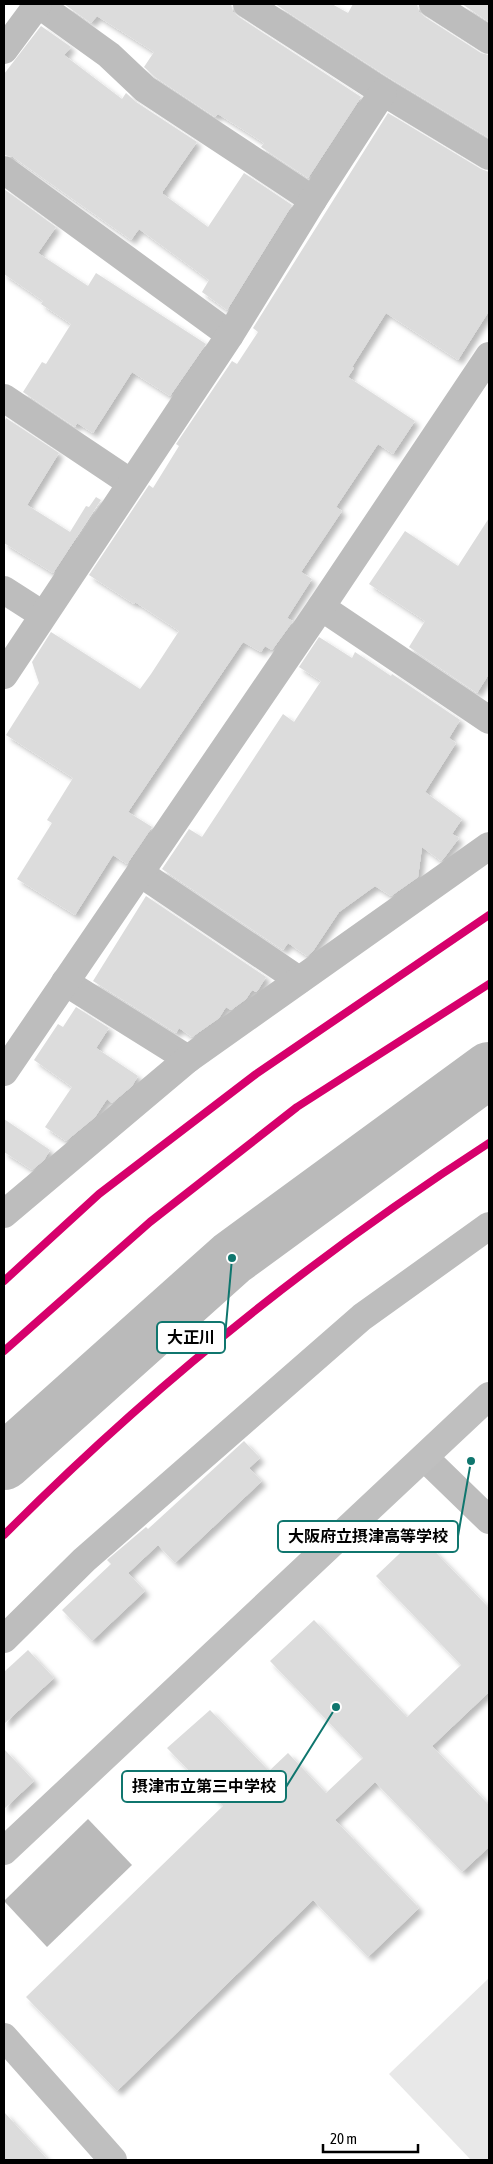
<svg xmlns="http://www.w3.org/2000/svg" width="493" height="2164" viewBox="0 0 493 2164" font-family="'Asap Condensed','Noto Sans JP',sans-serif">
<style>
.green{fill:#e8e8e8}
.water{fill:#bababa}
.lines{fill:none;stroke-linecap:round;stroke-linejoin:round}
.river{stroke:#bababa;stroke-width:56}
.building{fill:#dcdcdc;filter:url(#shadow)}
.street{stroke:#bdbdbd;stroke-width:28}
.secondary{stroke:#bfbfbf;stroke-width:28}
.cycleway-casing{stroke:#fff;stroke-width:11}
.cycleway{stroke:#d6006c;stroke-width:8}
.leader{fill:none;stroke:#0f766e;stroke-width:2}
.callout-dot{fill:#0f766e;stroke:#fff;stroke-width:2}
.callout{fill:#fff;stroke:#0f766e;stroke-width:2}
.callout-label{font-size:16px;text-anchor:middle;font-weight:bold;fill:#000}
</style>
<defs>
<filter id="shadow"><feDropShadow dx="4.5" dy="4.5" stdDeviation="2.5" flood-color="#0004"/></filter>
</defs>
<rect width="100%" height="100%" fill="#fff"/>
<polygon class="green" points="489,1978 489,2160 471,2160 389,2074"/>
<polygon class="water" points="88,1819 132,1865 47,1947 4,1901"/>
<g class="lines">
<polyline class="river" points="4,1462 232,1258 489,1070"/>
</g>
<g class="building">
<polygon points="64,4 231,4 233,12 239,17 361,97 308,178 261,147 264,143 218,114 215,117 155,77 144,67 154,52 97,16 91,23"/>
<polygon points="275,4 332,4 348,13 353,4 417,4 419,12 425,17 481,53 489,55 489,138 391,79"/>
<polygon points="462,4 489,4 489,22"/>
<polygon points="41,26 71,47 64,55 122,99 126,93 136,102 197,142 163,191 163,194 208,227 244,173 292,205 227,310 202,292 209,280 139,229 131,240 13,157 4,155 4,74"/>
<polygon points="388,113 481,169 489,172 489,311 458,360 386,313 352,367 354,368 348,377 415,421 393,454 378,444 336,507 342,511 301,572 312,579 287,618 293,621 272,650 265,646 261,652 243,642 128,812 152,827 127,864 113,855 75,915 17,879 52,823 47,820 73,778 6,735 39,683 32,662 51,632 140,689 151,674 179,631 135,602 134,604 89,575 149,485 153,488 179,446 176,444 232,361 237,364 258,332 253,328"/>
<polygon points="4,189 56,227 38,253 88,286 96,273 206,344 170,396 132,372 93,433 77,423 75,427 23,392 42,362 46,364 71,324 41,304 43,301 4,274"/>
<polygon points="6,418 59,453 27,505 70,532 86,506 89,507 96,497 101,500 53,573 4,543 4,423"/>
<polygon points="489,518 489,674 477,693 409,647 425,621 369,584 405,531 458,566"/>
<polygon points="319,637 352,658 355,652 391,676 392,674 460,720 449,738 456,743 425,792 462,819 452,834 459,838 444,858 441,861 422,847 418,877 391,896 375,886 339,912 313,951 307,956 288,943 283,950 162,869 189,829 202,837 283,714 294,722 321,681 299,667"/>
<polygon points="146,896 266,977 258,990 256,992 252,990 246,999 231,1010 226,1007 219,1018 192,1037 179,1028 176,1033 93,981"/>
<polygon points="76,1007 109,1028 96,1048 138,1076 132,1086 112,1103 107,1099 95,1117 66,1141 45,1127 72,1087 34,1060 58,1024 63,1027"/>
<polygon points="4,1119 50,1150 44,1160 32,1170 4,1152"/>
<polygon points="244,1441 260,1458 249,1468 262,1481 175,1563 158,1545 128,1573 145,1591 92,1641 62,1610 111,1564 107,1560 146,1527 148,1529"/>
<polygon points="419,1535 489,1608 489,1694 488,1693 432,1746 489,1805 489,1847 462,1872 375,1782 335,1820 419,1908 368,1957 313,1900 117,2091 26,1997 223,1806 167,1748 210,1710 269,1771 288,1753 326,1793 363,1758 270,1661 314,1620 407,1717 461,1665 376,1576"/>
<polygon points="28,1650 54,1678 4,1724 4,1672"/>
<polygon points="4,1749 34,1781 4,1809"/>
<polygon points="4,2112 48,2160 4,2160"/>
</g>
<g class="lines">
<g class="street">
<polyline points="38,4 109,55 145,89 313,200"/>
<polyline points="247,4 383,92 489,156"/>
<polyline points="433,4 489,40"/>
<polyline points="4,50 38,4"/>
<polyline points="4,170 230,335"/>
<polyline points="4,398 131,483"/>
<polyline points="4,590 43,615"/>
<polyline points="321,607 489,720"/>
<polyline points="4,675 230,335 313,200 383,92"/>
<polyline points="140,873 299,980"/>
<polyline points="65,982 188,1059"/>
<polyline points="4,1072 321,607 489,356"/>
<polyline points="4,1214 188,1059 489,846"/>
<polyline points="425,1458 489,1520"/>
<polyline points="4,1639 84,1560 362,1317 489,1226"/>
</g>
<g class="secondary">
<polyline points="4,1851 489,1396"/>
<polyline points="4,2037 113,2160"/>
</g>
<g class="cycleway-casing">
<g id="cycleway">
<polyline points="4,1281 99,1194 256,1074 489,915"/>
<polyline points="4,1351 150,1222 297,1107 489,984"/>
<path d="M 4,1535 C 151,1387 314,1256 489,1143"/>
</g>
</g>
<use href="#cycleway" class="cycleway"/>
</g>
<path class="leader" d="M232 1258L225 1337M471 1461L458 1536M336 1707L286 1787"/>
<g class="callout-dot">
<circle cx="232" cy="1258" r="5"/>
<circle cx="471" cy="1461" r="5"/>
<circle cx="336" cy="1707" r="5"/>
</g>
<g class="callout">
<rect x="157" y="1322" width="68" height="31" rx="5"/>
<rect x="278" y="1521" width="180" height="31" rx="5"/>
<rect x="122" y="1771" width="164" height="31" rx="5"/>
</g>
<g class="callout-label">
<text x="191" y="1343">大正川</text>
<text x="368" y="1542">大阪府立摂津高等学校</text>
<text x="204" y="1792">摂津市立第三中学校</text>
</g>
<rect width="493" height="2164" fill="none" stroke="#000000" stroke-width="10"/>
<path d="M323 2144v8h95v-8" fill="none" stroke="#000000" stroke-width="2.5"/>
<text x="330" y="2144" font-size="15" fill="#000000" stroke="#ffffff" stroke-width="4" paint-order="stroke">20 m</text>
</svg>
